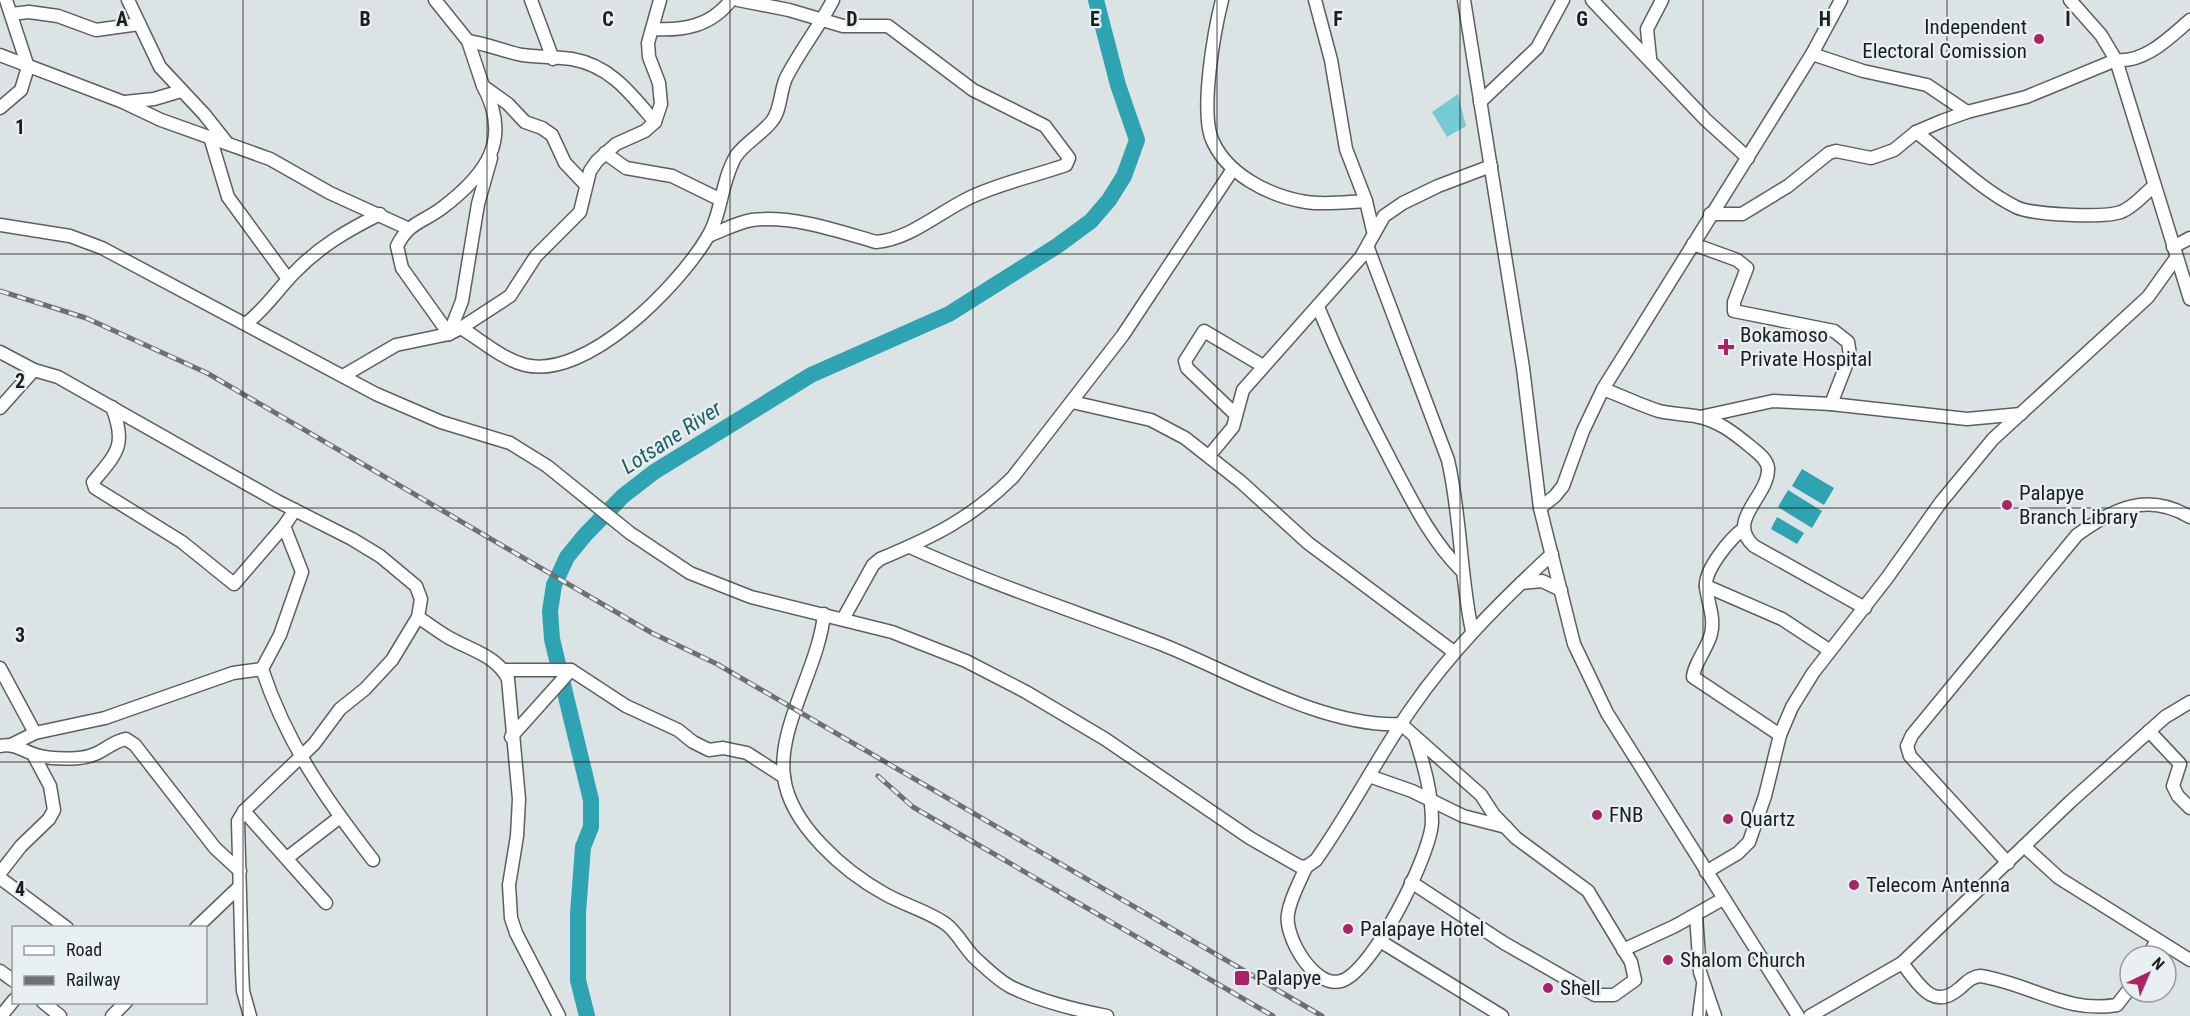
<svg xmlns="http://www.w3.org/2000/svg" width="2190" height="1016" viewBox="0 0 2190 1016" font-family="'Roboto Condensed',sans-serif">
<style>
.green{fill:#74cbd6}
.water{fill:#2ea3b1}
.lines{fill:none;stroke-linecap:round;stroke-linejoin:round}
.river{stroke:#2ea3b1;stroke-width:16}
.minor-casing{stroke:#5a6060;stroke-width:15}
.minor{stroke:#fff;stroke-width:12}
.rail-casing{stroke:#6c7071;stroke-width:5}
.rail{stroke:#e9f0f1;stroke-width:3;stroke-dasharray:9;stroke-linecap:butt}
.grid{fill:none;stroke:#1c1e1f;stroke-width:1.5;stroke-opacity:0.55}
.poi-dot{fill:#ab2265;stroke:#e9f0f1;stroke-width:2}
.labels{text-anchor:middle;stroke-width:4.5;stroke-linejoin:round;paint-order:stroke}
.poi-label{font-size:21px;fill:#1c1e1f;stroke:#e9f0f1;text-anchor:start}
.water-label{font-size:22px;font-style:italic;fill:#215e66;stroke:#e9f0f1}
.grid-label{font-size:20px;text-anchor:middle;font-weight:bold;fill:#1c1e1f;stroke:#e9f0f1;stroke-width:4.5;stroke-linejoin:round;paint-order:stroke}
</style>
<rect width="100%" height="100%" fill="#dce3e4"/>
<polygon class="green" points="1458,94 1466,126 1447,137 1432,112"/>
<g class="water">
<polygon points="1802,469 1834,488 1824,505 1792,486"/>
<polygon points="1788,490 1822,511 1812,528 1778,507"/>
<polygon points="1777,517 1804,533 1797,544 1771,529"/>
</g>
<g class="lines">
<polyline class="river" points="587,1016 578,980 578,913 583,847 591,827 591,800 552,639 550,611 554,585 567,557 585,535 623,496 654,472 811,375 949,314 1057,246 1091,221 1109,200 1124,176 1137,140 1118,85 1096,0"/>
<g class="minor-casing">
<g id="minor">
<polyline points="128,0 160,67 204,114 227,143"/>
<polyline points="435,0 468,41 483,86 508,104 525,122 542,128 552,135 565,163 586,185"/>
<polyline points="531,0 553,59"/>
<path d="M 1222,0 C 1214,32 1201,106 1211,137 C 1225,174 1269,196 1306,202 C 1326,205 1346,202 1366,201"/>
<polyline points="1315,0 1331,60 1346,149 1366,201 1373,231"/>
<polyline points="1464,0 1523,368 1540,508 1574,644 1607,713 1798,1016"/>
<polyline points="1592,0 1706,120 1748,158"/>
<polyline points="2070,0 2101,35 2116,60 2190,299"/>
<polyline points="11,14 29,12 58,16 96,30 139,24"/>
<path d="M 652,29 C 684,31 711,26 731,0"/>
<path d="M 468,41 C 487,44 503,51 522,55 C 539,57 556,57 572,59 C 611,66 631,94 655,122"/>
<polyline points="1812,54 1863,71 1927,85 1967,112"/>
<polyline points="0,55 123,102 161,120 270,159 330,193 407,228"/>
<polyline points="1650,58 1647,29 1662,0"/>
<polyline points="125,102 154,99 181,91"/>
<polyline points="1480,102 1537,48 1563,0"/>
<polyline points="0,108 21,90 28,67 6,0"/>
<path d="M 1916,132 C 1948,156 1980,189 2016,207 C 2032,215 2104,218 2121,212 C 2134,207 2144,194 2154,186"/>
<polyline points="210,137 228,197 288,279"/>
<polyline points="605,153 626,168 672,176 719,199"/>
<path d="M 1710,214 L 1742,214 L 1788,186 L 1829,153 L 1836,151 L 1871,158 L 1880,155 L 1894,150 L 1916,132 L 1942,121 L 1967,112 L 2026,97 L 2116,60 C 2145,63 2169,38 2190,20"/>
<path d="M 0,225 L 70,236 L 102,248 L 376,394 L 441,422 L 510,443 L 547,466 L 630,533 L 690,573 L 751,597 L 892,632 L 966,661 L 1026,692 L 1105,739 L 1250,838 L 1299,866 L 1306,867 L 1316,860 C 1350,812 1377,758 1411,709 C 1451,651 1500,602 1552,554"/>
<path d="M 708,236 C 722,231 738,222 752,220 C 792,215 838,231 876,242 C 911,239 939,212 971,197 C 1001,183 1034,176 1066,165 L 1069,158 L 1045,126 L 973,90 L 888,26 L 843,26 L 789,10 L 738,0"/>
<polyline points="1693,244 1737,260 1747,268 1734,302 1734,311 1834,331 1848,342 1850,355 1831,404"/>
<polyline points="2173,247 2190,238"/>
<path d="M 1368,248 L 1448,460 C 1461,516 1460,575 1472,631"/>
<path d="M 1318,307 C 1340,360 1365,412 1392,463 C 1412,501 1431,540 1461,570"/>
<path d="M 247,323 C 266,308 278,289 295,272 C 320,246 348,230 380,214"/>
<path d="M 461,328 C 481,340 502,359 525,365 C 587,380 678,286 707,238 C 722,214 721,181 736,156 C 745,143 762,134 772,121 C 781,110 780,91 786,78 C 799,52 819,27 833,0"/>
<path d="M 449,334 L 402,268 L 397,246 C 409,222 422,223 442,208 C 487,174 512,139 483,86"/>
<polyline points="449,334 462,301 478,204 491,158"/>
<polyline points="0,352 34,370 58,377 277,501 352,539 380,556 416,586 421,599 418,617 392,660 365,689 340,709 314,744 244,811 238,821 242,970 243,991 250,1016"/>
<polyline points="343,376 396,345 449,334 461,328 510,296 536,256 580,212 590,171 597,161 616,144 645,131 655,122 661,104 659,83 649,57 648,43 660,0"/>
<path d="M 1603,389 C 1622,396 1640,405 1659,411 C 1671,414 1684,414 1695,416 C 1718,420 1734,433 1751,447 C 1757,452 1767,459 1768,468 C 1769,497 1725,520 1754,546 L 1865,608"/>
<polyline points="1072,402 1151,420 1185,438 1241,482 1308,543 1454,652"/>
<path d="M 112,407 C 127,445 117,453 93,482 L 95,488 L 182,542 L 234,584 L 284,526 L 295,510"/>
<polyline points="0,408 34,370"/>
<polyline points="1236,415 1187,368 1185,361 1204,331 1263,366"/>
<polyline points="1700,417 1773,401 1831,404 1967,419 2021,414"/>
<polyline points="1209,456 1233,427 1243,390 1361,257 1384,216 1403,203 1438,186 1491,166"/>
<polyline points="1540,508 1555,496 1563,486 1583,431 1603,389 1812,54 1841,0"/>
<path d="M 284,526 L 302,572 L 280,635 L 262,669 C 287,744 325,798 373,860"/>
<path d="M 1743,529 C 1730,539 1704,570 1706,587 C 1708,604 1715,617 1711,634 C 1708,647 1693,666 1693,677 L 1780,735"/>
<path d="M 910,547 C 991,584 1077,612 1161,644 C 1232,672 1324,728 1401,724 L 1481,795 L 1494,815 L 1516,838 L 1588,891 L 1631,962 L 1635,980 L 1614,995 L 1595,995 L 1504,943 L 1411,882"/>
<polyline points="1521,583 1542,581 1561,590"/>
<polyline points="1706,586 1782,619 1829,650"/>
<path d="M 824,614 C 819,667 777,727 784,777 C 790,825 845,872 885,894 C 904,905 928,911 946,924 C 958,933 965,949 976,959 C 986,968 999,981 1011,987 C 1040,1001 1076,1010 1107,1016"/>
<path d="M 418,617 C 427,623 436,630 446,636 C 467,649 497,655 508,679 L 519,799 L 517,836 L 509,885 L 511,918 L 516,933 L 559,1016"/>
<path d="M 843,619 L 873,565 L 880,559 C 933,537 972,518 1013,477 L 1123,335 L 1233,169"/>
<polyline points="0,668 35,733"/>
<polyline points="504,670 571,670 626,706 678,730 693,742 709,750 723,748 747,753 784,777"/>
<polyline points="2149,731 2180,764 2173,786 2178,796 2190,808"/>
<polyline points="511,737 571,670"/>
<polyline points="11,745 35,733 105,718 233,673 262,669"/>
<path d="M 0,746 C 15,743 23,751 36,755 C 50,759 65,759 79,758 C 102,756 109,742 126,739 L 135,745 L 215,848 L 240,871"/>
<polyline points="1369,776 1412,791 1463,816 1506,827"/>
<polyline points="244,811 326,903"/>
<polyline points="2024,846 2059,878 2190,960"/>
<polyline points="287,858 340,817"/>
<path d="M 2008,863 L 1910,756 L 1907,746 L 1912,735 L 2077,535 C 2114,508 2147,492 2190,517"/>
<path d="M 1306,867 C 1300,882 1290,898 1288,914 C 1284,936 1314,989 1341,981 C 1373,972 1431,854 1432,822 C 1432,793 1424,765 1415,737"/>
<polyline points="1706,872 1738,853 1749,842 1765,796 1780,735 1792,707 1813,673 1887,578 1941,502 1993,439 2148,297 2176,258"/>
<polyline points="0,873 21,846 49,819 54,810 50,786 33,754"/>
<polyline points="0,878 67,928"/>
<polyline points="1696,915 1700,972 1715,1016"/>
<polyline points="196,928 239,887"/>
<polyline points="1380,941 1502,1016"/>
<polyline points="1623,950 1675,926 1723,899"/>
<polyline points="2148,956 2157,940"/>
<path d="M 1902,963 C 1919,984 1933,1012 1960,988 C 1967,982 1971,977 1980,976 C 2029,983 2066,1014 2117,1005 L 2130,988"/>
<polyline points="0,971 14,981"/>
<polyline points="43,1002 60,1016"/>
<polyline points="1,1016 14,1000"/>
<polyline points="112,1016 126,1002"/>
<polyline points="1699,1016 1703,985"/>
<polyline points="1810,1016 1902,963 2070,802 2165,717 2190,702"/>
</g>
</g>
<use href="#minor" class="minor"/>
<g class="rail-casing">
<g id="rail">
<polyline points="0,291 86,318 207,373 652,633 717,664 1322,1016"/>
<polyline points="878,776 913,807 1273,1016"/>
</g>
</g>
<use href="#rail" class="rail"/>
</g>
<path class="grid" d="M 243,0 L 243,1016M 487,0 L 487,1016M 730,0 L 730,1016M 973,0 L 973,1016M 1217,0 L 1217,1016M 1460,0 L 1460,1016M 1703,0 L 1703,1016M 1947,0 L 1947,1016M 0,254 L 2190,254M 0,508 L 2190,508M 0,762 L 2190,762"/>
<g class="poi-dot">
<circle cx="2039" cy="39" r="6"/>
<path d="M1723 338h6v6h6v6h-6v6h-6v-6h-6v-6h6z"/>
<circle cx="2007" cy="505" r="6"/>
<circle cx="1597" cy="815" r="6"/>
<circle cx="1728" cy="819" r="6"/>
<circle cx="1854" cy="885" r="6"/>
<circle cx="1348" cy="929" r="6"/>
<circle cx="1668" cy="960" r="6"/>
<rect x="1234" y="970" width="16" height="16" rx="3"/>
<circle cx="1548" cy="988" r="6"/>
</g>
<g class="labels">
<g class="poi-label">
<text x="2027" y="34" text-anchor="end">Independent<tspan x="2027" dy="24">Electoral Comission</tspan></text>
<text x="1740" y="342">Bokamoso<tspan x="1740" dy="24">Private Hospital</tspan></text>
<text x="2019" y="500">Palapye<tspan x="2019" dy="24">Branch Library</tspan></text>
<text x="1609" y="822">FNB</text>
<text x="1740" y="826">Quartz</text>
<text x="1866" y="892">Telecom Antenna</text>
<text x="1360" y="936">Palapaye Hotel</text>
<text x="1680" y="967">Shalom Church</text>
<text x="1256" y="985">Palapye</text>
<text x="1560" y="995">Shell</text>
</g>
<g class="water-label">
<text transform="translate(671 437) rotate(-33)" y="8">Lotsane River</text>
</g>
</g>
<g class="grid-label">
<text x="122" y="26">A</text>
<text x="365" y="26">B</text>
<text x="608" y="26">C</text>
<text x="852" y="26">D</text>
<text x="1095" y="26">E</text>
<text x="1338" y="26">F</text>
<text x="1582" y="26">G</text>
<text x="1825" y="26">H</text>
<text x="2068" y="26">I</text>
<text x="20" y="134">1</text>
<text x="20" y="388">2</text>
<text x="20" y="642">3</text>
<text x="20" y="896">4</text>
</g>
<rect x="12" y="926" width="195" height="78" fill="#e9f0f1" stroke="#979c9d" stroke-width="1.5"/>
<rect x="24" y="946" width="30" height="9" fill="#ffffff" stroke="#979c9d" stroke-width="1.5"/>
<text x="66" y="956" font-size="18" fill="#1c1e1f">Road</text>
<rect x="24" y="976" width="30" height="9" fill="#6c7071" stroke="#979c9d" stroke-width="1.5"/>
<text x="66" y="986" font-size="18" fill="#1c1e1f">Railway</text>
<g transform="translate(2148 974) rotate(44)"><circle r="28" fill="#e9f0f1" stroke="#979c9d" stroke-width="1.5"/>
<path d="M0-4.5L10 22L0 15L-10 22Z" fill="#ab2265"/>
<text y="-9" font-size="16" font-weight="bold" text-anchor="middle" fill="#1c1e1f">N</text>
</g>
</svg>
